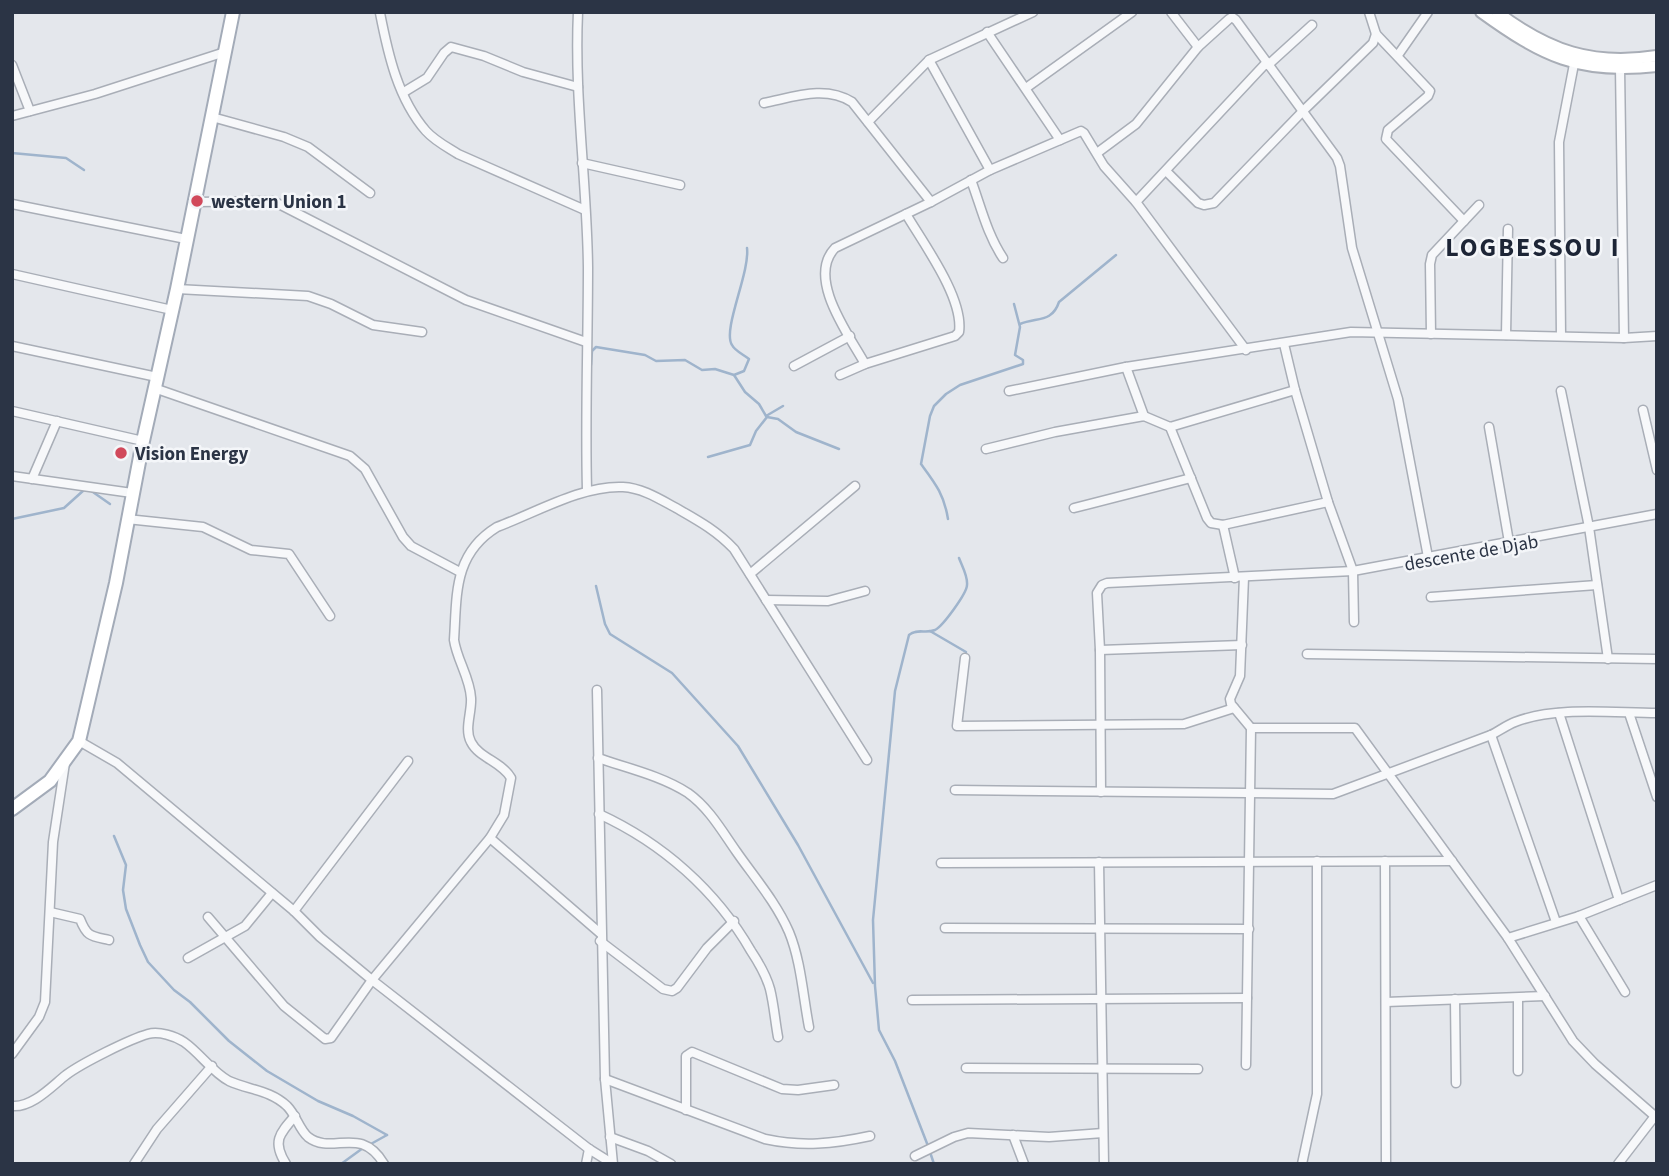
<svg xmlns="http://www.w3.org/2000/svg" width="1669" height="1176" viewBox="0 0 1669 1176" font-family="'Source Sans 3',sans-serif">
<style>
.lines{fill:none;stroke-linecap:round;stroke-linejoin:round}
.stream{stroke:#9fb4cc;stroke-width:2.5}
.street-casing{stroke:#a9aeb7;stroke-width:11}
.secondary-casing{stroke:#a9aeb7;stroke-width:14}
.primary-casing{stroke:#a3abb8;stroke-width:16}
.street{stroke:#f7f8fa;stroke-width:8}
.secondary{stroke:#fff;stroke-width:10}
.primary{stroke:#fff;stroke-width:12}
.poi-dot{fill:#d1495b;stroke:#f4f6f9;stroke-width:2.5}
.labels{text-anchor:middle;stroke-width:5;stroke-linejoin:round;paint-order:stroke}
.poi-label{font-size:19px;font-weight:bold;fill:#2b3445;stroke:#f4f6f9;text-anchor:start}
.street-label{font-size:19px;fill:#2b3445;stroke:#f4f6f9}
.district-label{font-size:26px;font-weight:bold;letter-spacing:2px;fill:#1d2536;stroke:#f4f6f9}
</style>
<rect width="100%" height="100%" fill="#e4e7ec"/>
<g class="lines">
<g class="stream">
<polyline points="12,153 66,158 84,170"/>
<path d="M 1020,324 C 1037,317 1052,323 1059,302 L 1116,255"/>
<path d="M 591,365 L 592,351 L 596,347 L 645,355 L 656,361 L 685,360 L 702,370 L 715,369 L 734,375 L 744,371 L 749,359 C 744,355 735,351 732,345 C 722,330 750,273 747,248"/>
<polyline points="734,375 745,392 759,404 766,416 783,406"/>
<polyline points="708,457 750,445 756,431 767,417 778,419 796,432 839,449"/>
<polyline points="90,490 110,504"/>
<polyline points="12,519 64,508 84,490"/>
<path d="M 948,519 C 944,494 935,483 921,464 L 930,416 L 934,406 L 946,394 L 960,385 L 1023,364 L 1023,360 L 1015,355 L 1020,327 L 1014,304"/>
<polyline points="596,586 605,624 610,634 672,673 738,746 798,845 873,983"/>
<polyline points="930,631 966,652"/>
<polyline points="114,836 126,865 123,890 126,909 140,945 148,962 174,990 190,1002 229,1041 267,1071 318,1101 353,1116 387,1135"/>
<polyline points="369,1145 387,1135"/>
<path d="M 928,1146 L 895,1061 L 879,1030 L 875,986 L 873,920 L 895,691 L 909,635 C 917,628 926,634 935,630 C 943,626 967,593 967,585 C 968,576 962,566 959,558"/>
<polyline points="930,1152 934,1164"/>
<polyline points="341,1164 363,1148"/>
</g>
<g class="street-casing">
<g id="street">
<path d="M 578,12 C 574,97 587,182 588,267 C 588,342 585,416 587,490"/>
<polyline points="1171,12 1198,47"/>
<path d="M 380,13 C 388,54 398,99 426,131 C 435,141 447,147 458,154 L 585,210"/>
<polyline points="987,32 1060,140"/>
<polyline points="1376,34 1430,91 1428,96 1388,130 1386,139 1464,221"/>
<polyline points="1398,55 1428,12"/>
<polyline points="929,60 990,170"/>
<polyline points="12,65 30,111"/>
<polyline points="1268,65 1312,25"/>
<polyline points="1620,68 1624,338"/>
<polyline points="1026,88 1132,12"/>
<polyline points="404,92 427,78 444,53 451,47 484,56 523,72 578,87"/>
<path d="M 764,103 C 794,97 825,85 852,102 L 931,202"/>
<polyline points="12,116 95,94 225,52"/>
<polyline points="212,117 284,137 308,147 370,193"/>
<polyline points="868,122 929,60 1033,12"/>
<polyline points="1097,153 1136,124 1198,47 1229,19 1232,17 1236,20 1337,158 1340,166 1352,248 1398,399 1428,557"/>
<polyline points="582,163 680,185"/>
<polyline points="1166,171 1198,203 1204,205 1214,203 1304,110 1373,43 1376,34 1369,12"/>
<path d="M 971,180 C 981,207 987,234 1003,258"/>
<polyline points="195,202 273,201 466,300 586,342"/>
<polyline points="1136,202 1267,62"/>
<polyline points="12,204 186,239"/>
<polyline points="12,274 172,310"/>
<polyline points="177,289 308,296 331,304 373,325 422,332"/>
<polyline points="1431,334 1430,264 1432,255 1479,205"/>
<polyline points="1506,335 1508,229"/>
<polyline points="1561,336 1559,142 1574,64"/>
<polyline points="1284,344 1295,390 1328,502 1353,571 1354,622"/>
<polyline points="12,346 157,377"/>
<path d="M 865,364 C 849,335 806,278 835,248 L 931,202 L 990,170 L 1081,131 L 1084,133 L 1104,166 L 1136,202 L 1246,350"/>
<polyline points="794,366 850,336"/>
<polyline points="1126,367 1144,416"/>
<path d="M 840,375 L 865,364 L 955,336 L 959,332 C 964,298 923,243 906,214"/>
<polyline points="154,388 350,456 365,469 403,537 411,546 460,572"/>
<polyline points="1009,391 1126,367 1351,332 1624,338 1657,336"/>
<polyline points="1561,391 1589,527 1608,659"/>
<polyline points="1643,410 1657,470"/>
<polyline points="12,411 143,441"/>
<polyline points="1170,427 1207,518 1211,523 1223,525 1328,502"/>
<polyline points="1489,427 1509,542"/>
<polyline points="986,449 1055,432 1144,416 1170,427 1295,390"/>
<polyline points="12,476 132,493"/>
<polyline points="32,479 57,421"/>
<polyline points="1074,508 1191,478"/>
<polyline points="127,519 203,527 251,550 289,554 330,616"/>
<polyline points="1223,525 1235,578"/>
<polyline points="750,574 855,486"/>
<polyline points="1244,577 1240,676 1230,699 1231,704 1251,728 1246,1065"/>
<polyline points="1431,597 1597,585"/>
<polyline points="766,600 828,601 865,591"/>
<polyline points="1100,650 1242,645"/>
<polyline points="1307,654 1657,659"/>
<polyline points="965,658 957,726 1184,724 1234,708"/>
<polyline points="597,690 605,1079 613,1164"/>
<polyline points="1559,713 1619,900"/>
<polyline points="1629,713 1657,797"/>
<polyline points="1251,728 1355,728 1508,938 1579,916 1657,885"/>
<polyline points="1491,735 1556,922"/>
<polyline points="79,741 117,763 294,911 320,937 372,980 589,1149 613,1164"/>
<path d="M 598,758 C 627,768 662,776 688,793 C 709,808 722,831 736,851 C 754,877 776,902 789,932 C 801,961 803,996 809,1027"/>
<path d="M 955,790 L 1333,794 L 1491,735 C 1499,731 1507,725 1515,722 C 1555,706 1614,713 1657,713"/>
<polyline points="1101,792 1100,650 1097,593 1102,585 1107,583 1353,571 1657,514"/>
<path d="M 599,814 C 662,843 716,890 751,951 C 759,963 766,975 770,989 C 774,1005 775,1021 778,1037"/>
<polyline points="490,838 600,933"/>
<polyline points="1385,861 1386,1164"/>
<polyline points="1099,862 1104,1164"/>
<polyline points="941,863 1452,861"/>
<polyline points="294,911 408,761"/>
<path d="M 50,912 L 80,919 C 87,937 91,936 109,940"/>
<polyline points="1579,916 1625,992"/>
<path d="M 208,917 L 284,1006 L 325,1039 L 331,1038 L 372,980 L 490,838 L 504,815 L 511,778 C 502,762 479,758 471,742 C 464,729 472,712 471,698 C 470,678 457,660 454,640 C 457,595 453,554 497,527 C 535,513 582,485 623,487 C 643,488 661,500 678,509 C 699,521 717,531 734,549 L 867,760"/>
<polyline points="945,928 1249,929"/>
<polyline points="1508,938 1573,1041 1595,1064 1657,1118"/>
<polyline points="600,941 663,989 672,991 677,988 707,948 734,921"/>
<polyline points="188,958 245,926 272,893"/>
<polyline points="1518,998 1518,1071"/>
<polyline points="1455,999 1456,1083"/>
<polyline points="912,1000 1247,998"/>
<polyline points="1386,1002 1545,996"/>
<polyline points="12,1054 39,1017 45,1002 53,842 65,763"/>
<polyline points="966,1068 1198,1069"/>
<path d="M 605,1079 L 765,1139 C 802,1147 833,1144 870,1136"/>
<path d="M 12,1106 C 32,1108 52,1086 66,1075 C 82,1063 130,1039 148,1034 C 159,1031 175,1036 184,1042 C 200,1053 212,1072 229,1081 C 249,1090 270,1090 287,1106 C 296,1115 299,1129 308,1137 C 333,1156 360,1124 384,1164"/>
<polyline points="686,1110 686,1056 692,1052 782,1089 798,1090 834,1085"/>
<polyline points="1013,1135 1024,1164"/>
<polyline points="610,1137 648,1151 671,1164"/>
<polyline points="915,1156 954,1137 968,1133 1049,1137 1103,1133"/>
<polyline points="134,1164 157,1129 212,1066"/>
<path d="M 286,1164 C 272,1142 279,1134 295,1116"/>
<polyline points="586,1164 589,1149"/>
<polyline points="1302,1164 1317,1094 1317,861"/>
<polyline points="1618,1164 1655,1116"/>
</g>
</g>
<g class="secondary-casing">
<g id="secondary">
<path d="M 1481,12 C 1542,56 1579,75 1657,66"/>
<path d="M 1497,12 C 1549,51 1592,66 1657,56"/>
</g>
</g>
<g class="primary-casing">
<polyline id="primary" points="12,809 50,781 79,741 116,583 143,441 177,289 233,12"/>
</g>
<use href="#street" class="street"/>
<use href="#secondary" class="secondary"/>
<use href="#primary" class="primary"/>
</g>
<g class="poi-dot">
<circle cx="197" cy="201" r="7"/>
<circle cx="121" cy="453" r="7"/>
</g>
<g class="labels">
<g class="poi-label">
<text x="211" y="208">western Union 1</text>
<text x="135" y="460">Vision Energy</text>
</g>
<g class="street-label">
<text transform="translate(1471 552) rotate(-10)" y="7">descente de Djab</text>
</g>
<g class="district-label">
<text x="1533" y="256">LOGBESSOU I</text>
</g>
</g>
<rect width="1669" height="1176" fill="none" stroke="#2b3445" stroke-width="28"/>
</svg>
